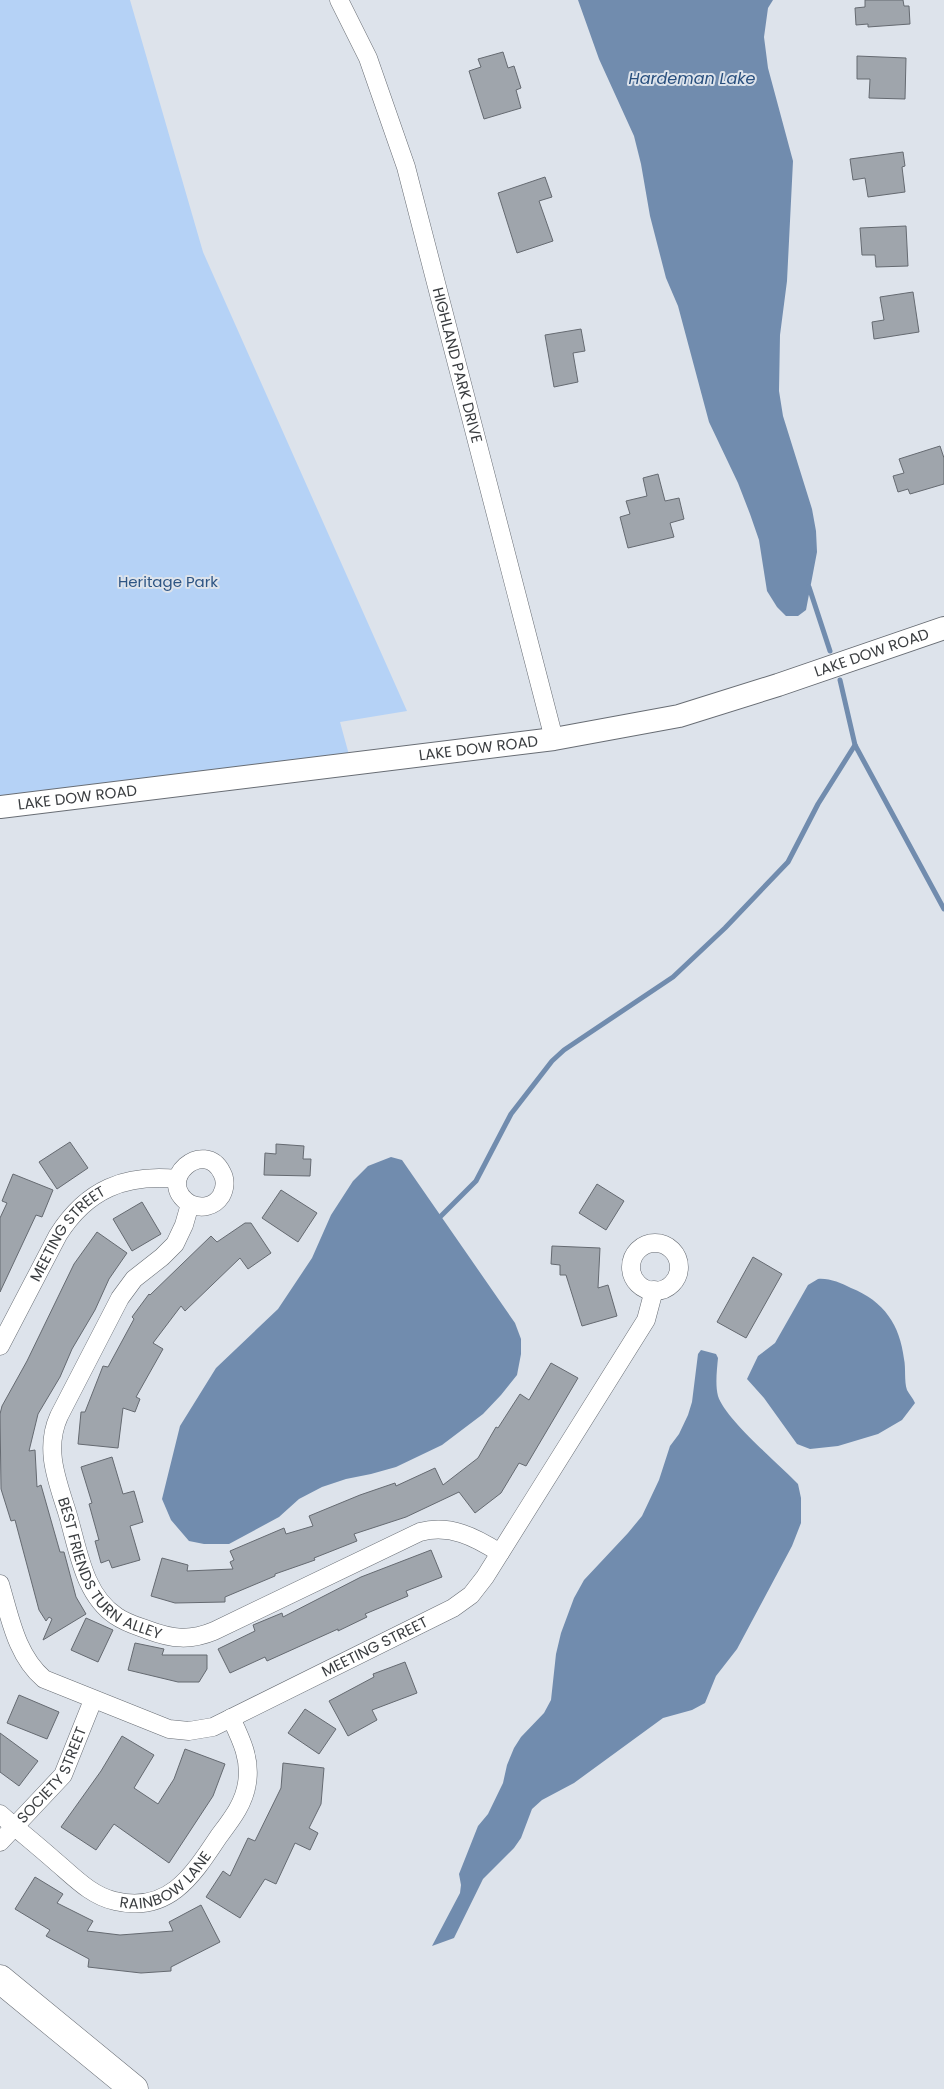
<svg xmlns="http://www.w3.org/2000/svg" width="944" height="2089" viewBox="0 0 944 2089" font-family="Poppins,sans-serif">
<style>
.green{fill:#b5d2f6}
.water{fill:#718cae}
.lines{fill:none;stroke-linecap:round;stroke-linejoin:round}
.stream{stroke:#718cae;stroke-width:5}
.building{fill:#9fa5ac;stroke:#656a71}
.minor-casing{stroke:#686d74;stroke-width:19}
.tertiary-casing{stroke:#686d74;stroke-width:24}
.primary-casing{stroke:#686d74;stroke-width:29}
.minor{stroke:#fff;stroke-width:18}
.tertiary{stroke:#fff;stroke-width:22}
.primary{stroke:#fff;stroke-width:28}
.labels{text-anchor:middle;stroke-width:4;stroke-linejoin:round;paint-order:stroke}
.street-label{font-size:15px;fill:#3a3d40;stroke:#dde3eb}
.park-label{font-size:15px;fill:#2e5584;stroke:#dde3eb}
.water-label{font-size:16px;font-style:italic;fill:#274e7d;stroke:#dde3eb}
</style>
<rect width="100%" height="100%" fill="#dde3eb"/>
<polygon class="green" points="0,0 130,0 203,252 407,711 340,722 354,773 0,808"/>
<g class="water">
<polygon points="578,0 773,0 768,8 764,37 768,68 793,161 787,281 780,335 779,391 783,416 812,509 816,531 817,552 806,610 798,616 786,616 777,607 767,591 759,540 750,514 738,483 709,422 678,306 666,278 650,216 641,164 634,136 599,59"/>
<polygon points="391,1157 402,1160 515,1323 521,1339 521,1354 517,1375 501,1395 483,1414 442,1445 396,1467 371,1474 346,1479 322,1487 299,1499 279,1517 229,1544 204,1544 189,1541 171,1520 162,1499 180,1426 216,1368 278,1309 312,1258 331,1215 353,1181 368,1166"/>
<path d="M 818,1279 C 829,1278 841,1283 851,1288 C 884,1301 900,1325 904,1359 C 906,1368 904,1381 907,1390 C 909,1394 913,1398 915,1403 L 902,1420 L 878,1434 L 838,1446 L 810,1449 L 797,1444 L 764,1398 L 747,1379 L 758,1356 L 775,1343 L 808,1285 Z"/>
<path d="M 701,1350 L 716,1354 L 718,1358 C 717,1369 715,1385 718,1396 C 725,1419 779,1464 798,1484 L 801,1498 L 801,1523 L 792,1546 L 737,1649 L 716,1676 L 705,1703 L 692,1710 L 663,1718 L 574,1783 L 542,1800 L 532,1809 L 521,1838 L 514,1848 L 483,1879 L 454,1938 L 432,1946 L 460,1893 L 461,1885 L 459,1874 L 478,1826 L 488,1814 L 503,1783 L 507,1765 L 514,1748 L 521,1737 L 544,1713 L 551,1700 L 556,1654 L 561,1633 L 574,1598 L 584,1580 L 628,1533 L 642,1516 L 659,1480 L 670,1446 L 679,1434 L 688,1415 L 692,1402 L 698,1354 Z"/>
</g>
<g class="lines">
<g class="stream">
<polyline points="809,587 830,651"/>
<polyline points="840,680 855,745 944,909"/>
<polyline points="441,1216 476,1181 511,1114 552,1061 564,1050 673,977 725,928 788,862 818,804 855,745"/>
</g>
</g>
<g class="building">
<polygon points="865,0 903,0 904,6 909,6 910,24 868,27 868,24 856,25 855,8 865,7"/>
<polygon points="503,52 508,68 514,66 521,88 516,90 521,108 484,119 469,71 481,67 478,59"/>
<polygon points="857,56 906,58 905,99 869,98 870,79 857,79"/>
<polygon points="903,152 905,166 902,167 905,192 868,197 865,178 853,180 850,159"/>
<polygon points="545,177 552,197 539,201 553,241 517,253 498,193"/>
<polygon points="906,226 908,266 876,267 875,255 862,255 860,228"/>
<polygon points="913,292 919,332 874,339 872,322 884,320 880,297"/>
<polygon points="581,329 585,351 573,353 578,382 554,387 545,335"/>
<polygon points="940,446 944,458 944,484 910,494 908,489 898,492 893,476 904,473 899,459"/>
<polygon points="658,474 665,501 679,498 684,519 670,523 674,537 628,548 620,517 630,514 626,501 647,496 643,478"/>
<polygon points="70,1142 88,1168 57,1189 39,1162"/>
<polygon points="276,1144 304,1146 303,1159 311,1159 310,1176 264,1175 265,1153 276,1154"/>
<polygon points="13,1174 53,1190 42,1217 36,1215 0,1292 0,1218 7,1203 2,1201"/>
<polygon points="597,1184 624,1201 606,1230 579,1213"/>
<polygon points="281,1190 317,1213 298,1242 262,1218"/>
<polygon points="142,1202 161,1234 132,1251 113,1219"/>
<polygon points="245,1223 251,1223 271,1253 248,1269 240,1258 185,1311 181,1306 153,1343 163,1349 136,1397 140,1399 135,1412 123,1408 118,1448 78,1444 81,1412 85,1412 103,1366 108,1367 134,1319 132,1317 149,1294 150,1295 211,1236 217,1242"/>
<polygon points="97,1232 127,1253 109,1279 95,1310 72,1349 60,1377 38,1414 29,1451 35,1450 37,1487 41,1485 60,1552 64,1552 76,1597 86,1614 43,1640 52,1619 49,1617 46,1621 39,1610 15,1520 11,1521 1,1489 0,1414 2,1406 27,1361 74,1264"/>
<polygon points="552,1246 600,1248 598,1288 608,1285 617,1316 582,1326 566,1275 560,1275 560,1265 551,1264"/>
<polygon points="753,1257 782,1274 746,1338 717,1322"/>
<polygon points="551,1363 578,1378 526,1466 519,1463 501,1493 475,1513 459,1492 406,1517 354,1534 357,1541 314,1558 315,1560 275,1574 275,1576 225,1597 225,1602 175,1603 151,1596 162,1558 188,1565 187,1571 233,1569 230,1562 234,1560 230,1551 284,1528 286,1534 313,1526 309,1516 360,1495 395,1483 396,1486 435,1468 443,1485 478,1458 496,1427 498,1428 520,1394 529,1400"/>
<polygon points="112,1457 123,1494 134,1491 143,1522 130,1526 140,1560 112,1568 109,1560 101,1563 95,1541 99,1540 89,1504 92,1503 81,1467"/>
<polygon points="431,1550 442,1577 406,1591 408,1596 365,1614 367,1617 338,1631 338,1629 267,1661 265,1657 230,1673 218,1649 255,1631 253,1625 282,1613 283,1617 361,1577"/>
<polygon points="86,1618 113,1630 98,1662 71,1650"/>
<polygon points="135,1643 164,1649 162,1655 207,1655 207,1669 199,1682 178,1682 128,1670"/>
<polygon points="405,1662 417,1693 372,1710 377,1720 348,1736 329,1701 374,1677 373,1674"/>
<polygon points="19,1695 59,1712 47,1739 7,1723"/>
<polygon points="305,1709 336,1729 319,1754 288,1733"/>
<polygon points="0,1733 38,1761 19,1786 0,1772"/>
<polygon points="122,1736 154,1755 134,1788 158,1804 174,1779 185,1749 225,1764 213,1796 169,1863 114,1824 96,1850 61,1827 101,1771"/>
<polygon points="283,1763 324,1768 321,1804 309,1828 318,1833 310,1850 295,1843 276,1884 265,1879 240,1918 206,1897 223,1871 230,1876 248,1838 255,1841 281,1788"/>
<polygon points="35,1877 63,1894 57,1903 93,1921 87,1931 120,1935 173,1931 169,1922 201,1905 220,1942 171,1967 171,1971 141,1973 88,1967 89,1959 46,1936 50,1930 15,1909"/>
</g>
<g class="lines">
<g class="minor-casing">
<g id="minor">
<path id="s1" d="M 339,0 L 368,58 L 406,167 L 554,739"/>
<path id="s2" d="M 190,1204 C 201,1209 214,1207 221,1196 C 225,1189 226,1180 222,1173 C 205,1137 153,1180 190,1204 L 184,1225 L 175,1244 L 162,1257 L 134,1279 L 120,1298 L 59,1416 C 44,1449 57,1480 67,1512 C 78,1548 83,1594 116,1616 C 126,1623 137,1626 148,1630 C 172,1639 190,1641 214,1631 L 420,1532 C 450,1524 475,1537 500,1553"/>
<circle cx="655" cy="1267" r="24"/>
<path id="s3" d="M 0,1346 L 58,1235 C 87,1189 125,1174 177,1179"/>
<path id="s4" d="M 0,1584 C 10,1617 16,1655 44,1679 L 169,1729 L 189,1731 L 213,1727 L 453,1608 L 471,1595 L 485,1577 L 646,1320 L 654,1290"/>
<path id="s5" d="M 0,1814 C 18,1830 37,1845 55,1861 C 73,1876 91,1896 115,1901 C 169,1914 193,1875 219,1836 C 231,1820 244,1804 247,1783 C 251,1759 241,1739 231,1718"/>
<path id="s6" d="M 0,1842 L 63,1775 L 93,1700"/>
</g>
</g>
<g class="tertiary-casing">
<g id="tertiary">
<path id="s7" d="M 0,807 L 554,739 L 679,716 L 778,685 L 944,628"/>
</g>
</g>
<g class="primary-casing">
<polyline id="primary" points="0,1979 134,2089"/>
</g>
<use href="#minor" class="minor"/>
<use href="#tertiary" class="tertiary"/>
<use href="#primary" class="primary"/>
</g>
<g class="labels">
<g class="street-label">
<text dy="5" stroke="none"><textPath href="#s1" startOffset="385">HIGHLAND PARK DRIVE</textPath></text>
<text dy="5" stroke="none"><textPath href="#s7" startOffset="888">LAKE DOW ROAD</textPath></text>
<text dy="5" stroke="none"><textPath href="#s7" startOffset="482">LAKE DOW ROAD</textPath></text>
<text dy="5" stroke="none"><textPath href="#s7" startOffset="78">LAKE DOW ROAD</textPath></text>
<text dy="5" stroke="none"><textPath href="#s3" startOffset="132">MEETING STREET</textPath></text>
<text dy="5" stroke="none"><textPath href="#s2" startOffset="576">BEST FRIENDS TURN ALLEY</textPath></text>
<text dy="5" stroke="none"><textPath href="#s4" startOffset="466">MEETING STREET</textPath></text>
<text dy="5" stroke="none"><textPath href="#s6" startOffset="86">SOCIETY STREET</textPath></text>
<text dy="5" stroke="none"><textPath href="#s5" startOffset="204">RAINBOW LANE</textPath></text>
</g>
<g class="park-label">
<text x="168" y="587">Heritage Park</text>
</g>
<g class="water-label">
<text x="692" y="84">Hardeman Lake</text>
</g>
</g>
</svg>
